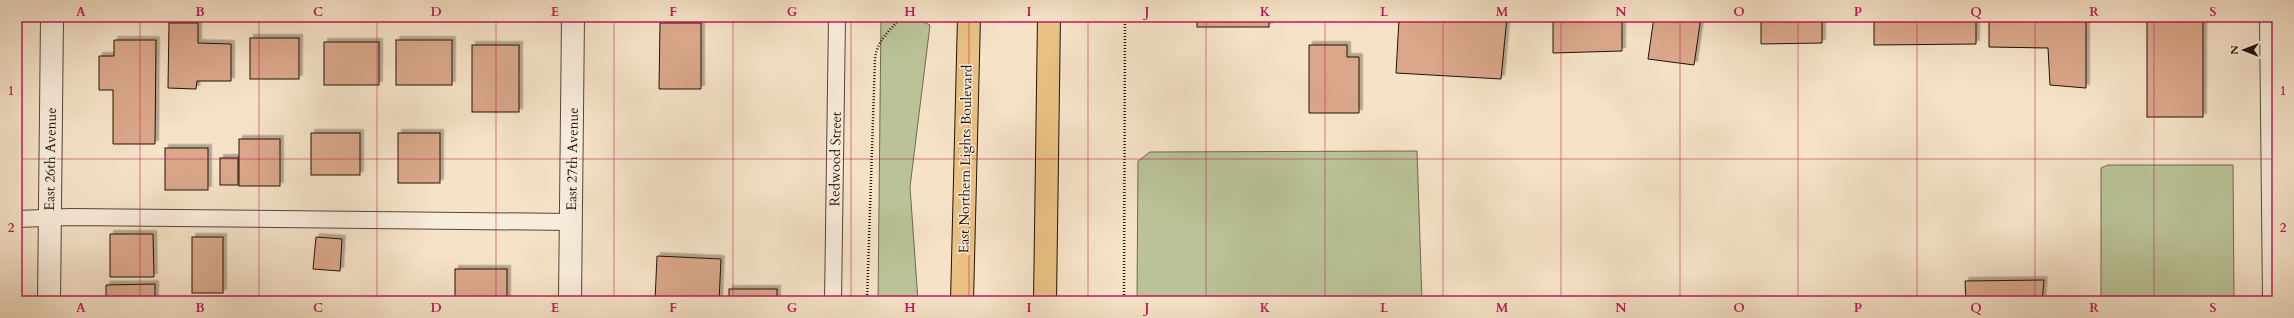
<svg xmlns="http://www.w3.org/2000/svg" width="2294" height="318" viewBox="0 0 2294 318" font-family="Cardo,serif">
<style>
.green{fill:#bac397;stroke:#6e6a50}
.building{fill:#daa78a;stroke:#231109;filter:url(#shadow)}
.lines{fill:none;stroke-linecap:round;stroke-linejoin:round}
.lane-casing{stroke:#584538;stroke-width:18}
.street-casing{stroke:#584538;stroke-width:24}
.primary-casing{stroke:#231109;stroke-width:24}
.path{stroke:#231109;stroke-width:2.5;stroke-dasharray:1 2;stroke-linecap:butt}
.lane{stroke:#f8ecdb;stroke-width:16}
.street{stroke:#f8ecdb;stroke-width:22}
.primary{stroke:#eac184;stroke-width:22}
.grid{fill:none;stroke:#c2185b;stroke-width:1;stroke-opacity:0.55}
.labels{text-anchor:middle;stroke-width:3;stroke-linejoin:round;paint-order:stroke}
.street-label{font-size:14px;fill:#231109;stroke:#f8ecdb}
.neatline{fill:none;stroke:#c2185b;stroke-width:1.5}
.grid-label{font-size:13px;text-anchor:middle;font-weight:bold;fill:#c2185b}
</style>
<defs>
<filter id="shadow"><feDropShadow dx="3.5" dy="-3.5" stdDeviation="0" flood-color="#0004"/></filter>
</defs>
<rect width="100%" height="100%" fill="#f5e2c7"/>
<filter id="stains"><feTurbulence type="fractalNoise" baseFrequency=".005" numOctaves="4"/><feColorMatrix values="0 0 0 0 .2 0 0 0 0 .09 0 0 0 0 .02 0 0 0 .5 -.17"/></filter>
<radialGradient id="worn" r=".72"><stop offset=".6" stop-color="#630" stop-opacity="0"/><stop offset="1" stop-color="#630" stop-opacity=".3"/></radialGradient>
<g class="green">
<polygon points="881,17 912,17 930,25 910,187 918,301 878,301"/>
<polygon points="1417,151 1422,301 1137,301 1138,161 1150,152"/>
<polygon points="2108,165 2233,165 2234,301 2101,301 2101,168"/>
</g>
<g class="building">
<rect x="1197" y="17" width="72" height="10"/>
<polygon points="1433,17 1507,17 1501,79 1396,73 1399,19 1433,20"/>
<polygon points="1553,17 1622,17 1622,51 1553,53"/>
<polygon points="1654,17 1701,17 1694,65 1648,59"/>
<polygon points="1761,17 1822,17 1822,43 1761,44"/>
<polygon points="1874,17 1976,17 1976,44 1874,45"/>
<polygon points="1989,17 2086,17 2086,88 2050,85 2048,48 1989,47"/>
<rect x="2147" y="17" width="56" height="100"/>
<polygon points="169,23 198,23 198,43 231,44 231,81 197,81 196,89 168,88"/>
<polygon points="660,23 701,23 701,89 659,89"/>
<rect x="250" y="38" width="49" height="41"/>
<polygon points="114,40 156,40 155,144 113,144 113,90 99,90 99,56 114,56"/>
<rect x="396" y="40" width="56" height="45"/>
<rect x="324" y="42" width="55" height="43"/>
<rect x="472" y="45" width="47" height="67"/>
<polygon points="1309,45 1347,45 1347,57 1359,57 1359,113 1309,113"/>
<rect x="311" y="133" width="49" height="42"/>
<rect x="398" y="133" width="42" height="50"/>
<rect x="239" y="139" width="41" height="47"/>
<rect x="165" y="148" width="43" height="42"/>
<rect x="220" y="158" width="18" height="27"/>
<polygon points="110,234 153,234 154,277 110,277"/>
<rect x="192" y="237" width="31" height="56"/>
<polygon points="316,237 342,239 340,271 313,269"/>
<polygon points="657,256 721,259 719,301 655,301"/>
<rect x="455" y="269" width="52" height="32"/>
<polygon points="2044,280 2042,301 1966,301 1965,281"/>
<polygon points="155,284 155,301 106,301 106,285"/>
<rect x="729" y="289" width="48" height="12"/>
</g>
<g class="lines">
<g class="lane-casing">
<g id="lane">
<polyline points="17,219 70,217 571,222"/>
<polyline points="833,301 837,17"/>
</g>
</g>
<g class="street-casing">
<g id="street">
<polyline points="2271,17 2274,301"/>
<polyline points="49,301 52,17"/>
<polyline points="570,301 573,17"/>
</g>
</g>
<g class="primary-casing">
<g id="primary">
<polyline points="962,301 969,17"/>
<polyline points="1045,301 1049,17"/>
</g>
</g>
<g class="path">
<path d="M 867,301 L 875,58 C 878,39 889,32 901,17"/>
<polyline points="1124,301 1125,17"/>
</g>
<use href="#lane" class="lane"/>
<use href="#street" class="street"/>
<use href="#primary" class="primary"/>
</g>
<path class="grid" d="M 140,17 L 140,301M 259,17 L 259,301M 377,17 L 377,301M 496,17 L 496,301M 614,17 L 614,301M 733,17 L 733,301M 851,17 L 851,301M 969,17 L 969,301M 1088,17 L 1088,301M 1206,17 L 1206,301M 1325,17 L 1325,301M 1443,17 L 1443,301M 1561,17 L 1561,301M 1680,17 L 1680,301M 1798,17 L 1798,301M 1917,17 L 1917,301M 2035,17 L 2035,301M 2154,17 L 2154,301M 17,159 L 2277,159"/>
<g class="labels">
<g class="street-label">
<text transform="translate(50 159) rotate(-89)" y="5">East 26th Avenue</text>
<text transform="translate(572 159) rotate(-89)" y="5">East 27th Avenue</text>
<text transform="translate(835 159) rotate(-89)" y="5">Redwood Street</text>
<text transform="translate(965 159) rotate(-89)" y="5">East Northern Lights Boulevard</text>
</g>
</g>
<rect width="2294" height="318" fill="none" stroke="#f5e2c7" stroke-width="44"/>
<g transform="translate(2244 50) rotate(270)" stroke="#f8ecdb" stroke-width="3" paint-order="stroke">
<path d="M0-3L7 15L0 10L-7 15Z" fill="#231109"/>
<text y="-6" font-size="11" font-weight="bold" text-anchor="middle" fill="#231109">N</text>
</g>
<rect x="22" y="22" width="2250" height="274" class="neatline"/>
<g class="grid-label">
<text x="81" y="16">A</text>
<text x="200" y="16">B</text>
<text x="318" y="16">C</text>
<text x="436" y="16">D</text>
<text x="555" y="16">E</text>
<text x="673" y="16">F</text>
<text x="792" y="16">G</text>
<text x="910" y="16">H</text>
<text x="1029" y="16">I</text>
<text x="1147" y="16">J</text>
<text x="1265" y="16">K</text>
<text x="1384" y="16">L</text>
<text x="1502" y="16">M</text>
<text x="1621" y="16">N</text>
<text x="1739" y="16">O</text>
<text x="1858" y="16">P</text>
<text x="1976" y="16">Q</text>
<text x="2094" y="16">R</text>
<text x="2213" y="16">S</text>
<text x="11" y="95">1</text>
<text x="2283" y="95">1</text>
<text x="11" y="232">2</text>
<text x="2283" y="232">2</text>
<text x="81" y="312">A</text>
<text x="200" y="312">B</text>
<text x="318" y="312">C</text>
<text x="436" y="312">D</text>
<text x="555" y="312">E</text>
<text x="673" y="312">F</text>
<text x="792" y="312">G</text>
<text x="910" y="312">H</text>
<text x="1029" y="312">I</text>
<text x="1147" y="312">J</text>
<text x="1265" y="312">K</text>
<text x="1384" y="312">L</text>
<text x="1502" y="312">M</text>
<text x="1621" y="312">N</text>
<text x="1739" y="312">O</text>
<text x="1858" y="312">P</text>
<text x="1976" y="312">Q</text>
<text x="2094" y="312">R</text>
<text x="2213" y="312">S</text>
</g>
<rect width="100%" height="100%" filter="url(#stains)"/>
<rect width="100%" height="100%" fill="url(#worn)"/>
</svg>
